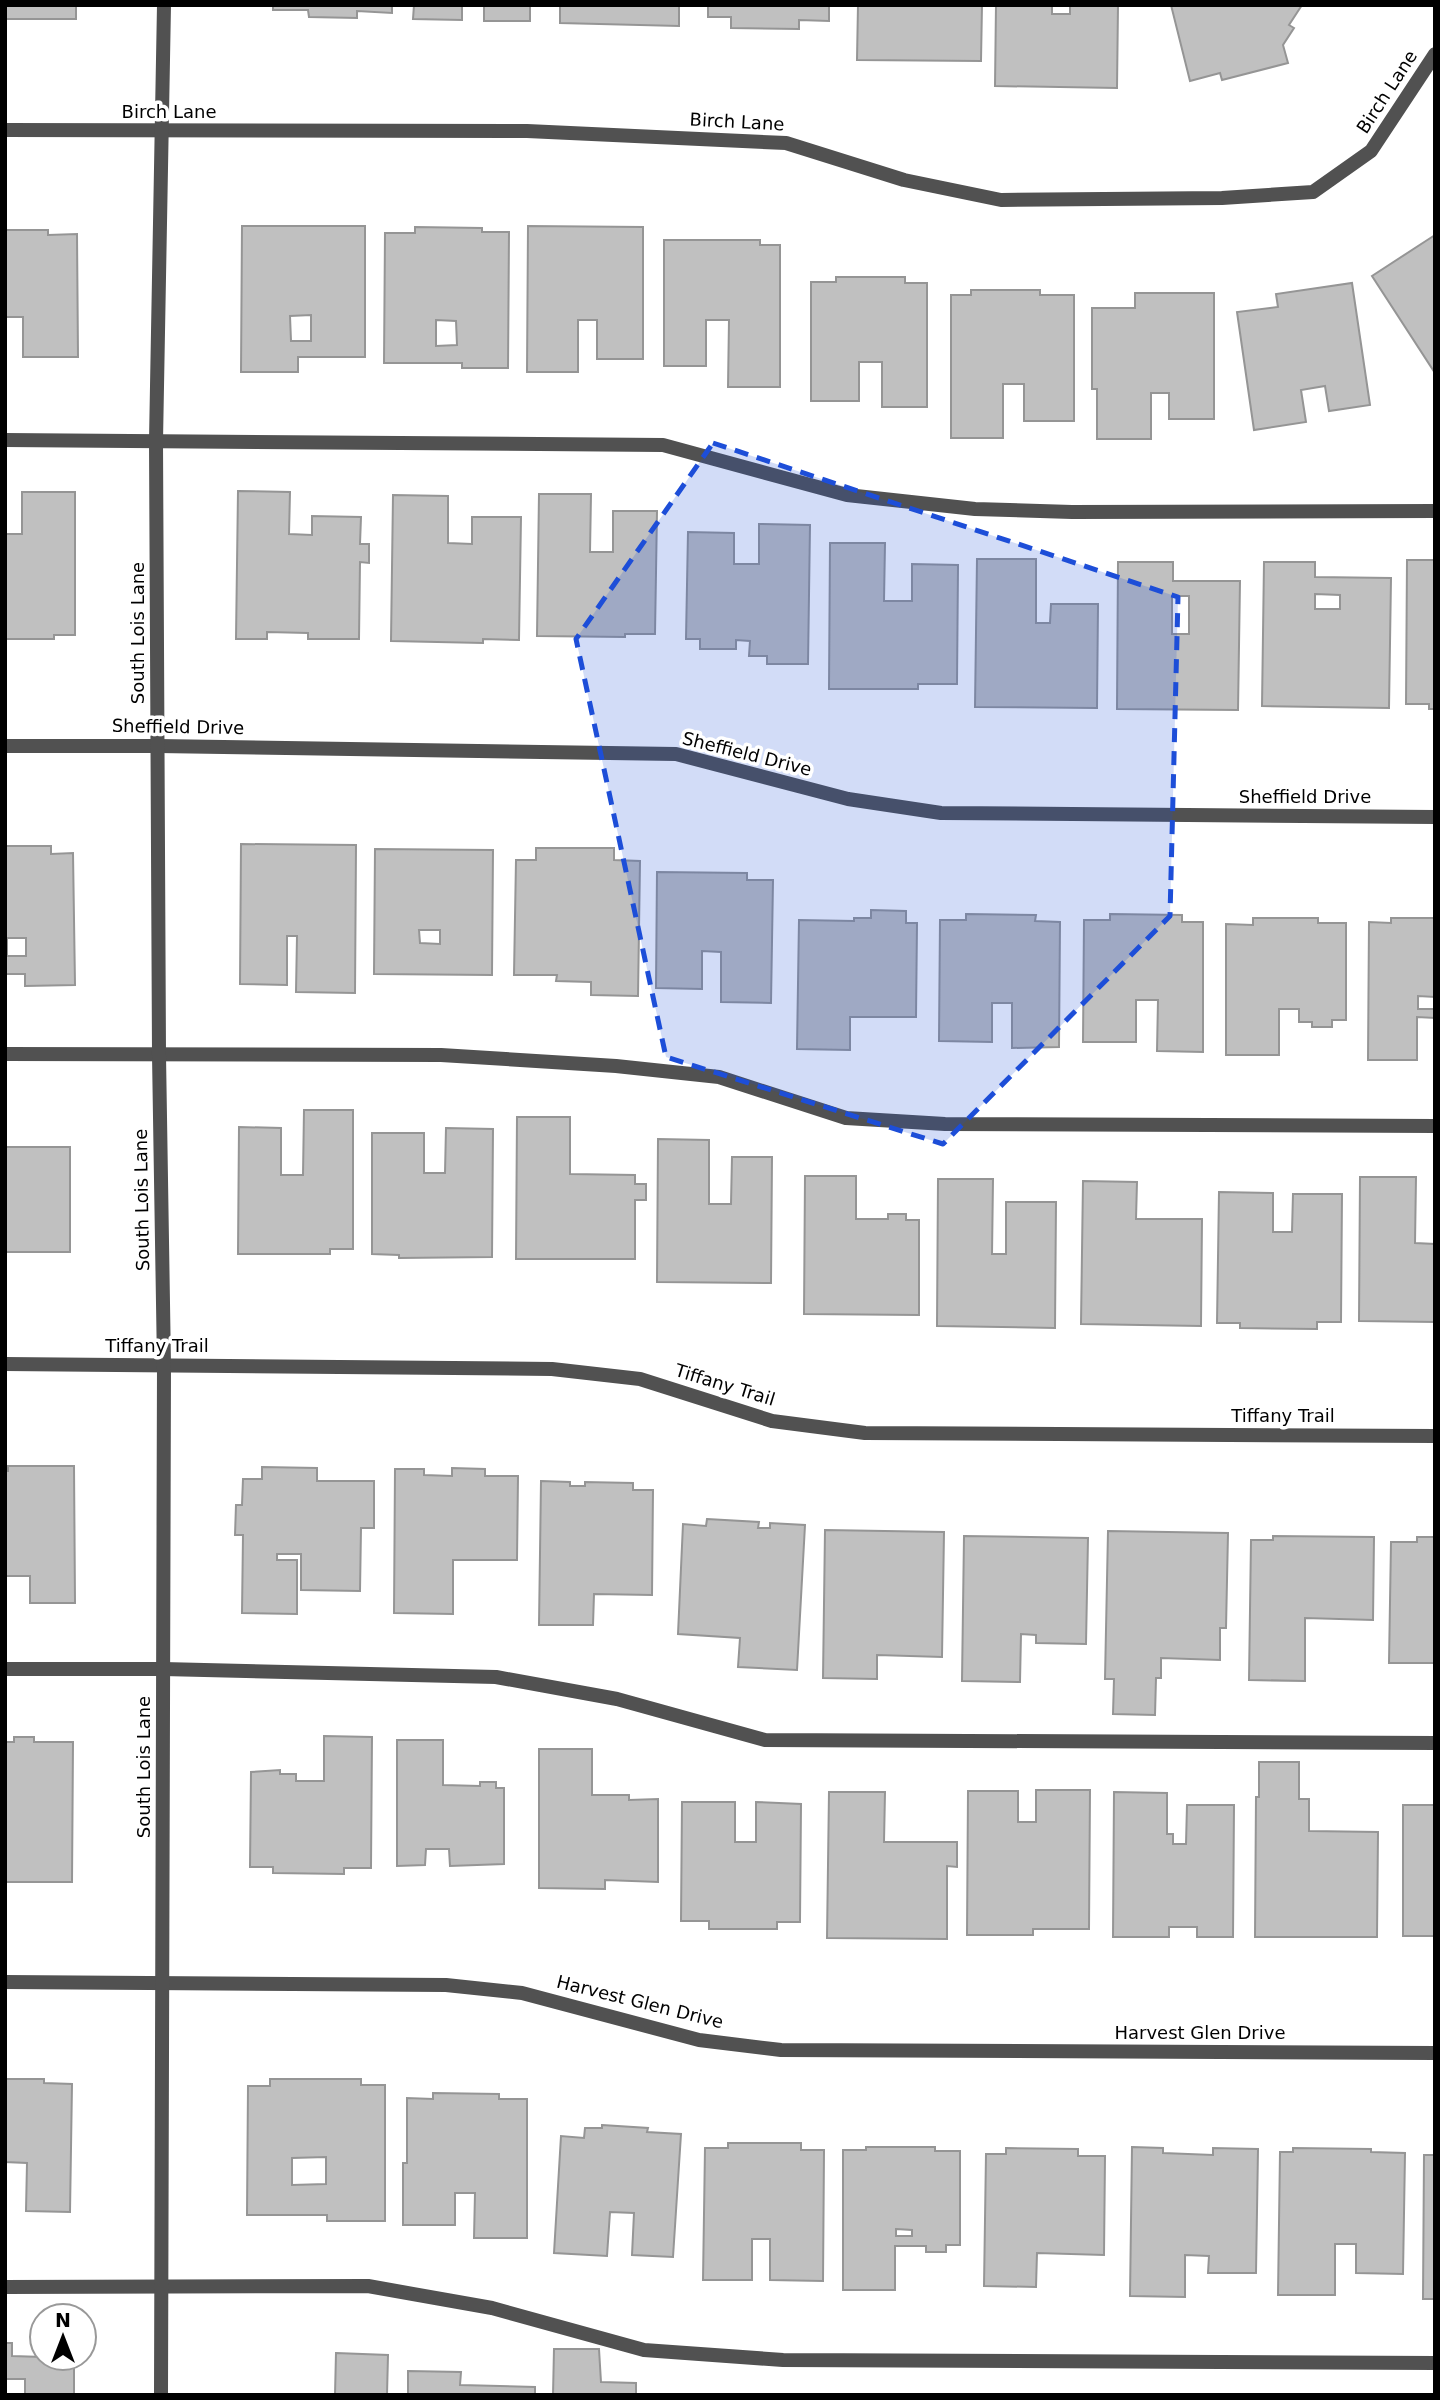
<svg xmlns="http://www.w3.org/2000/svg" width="1440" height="2400" viewBox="0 0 1440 2400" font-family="'DejaVu Sans',sans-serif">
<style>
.building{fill:#c0c0c0;stroke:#959595;stroke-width:2;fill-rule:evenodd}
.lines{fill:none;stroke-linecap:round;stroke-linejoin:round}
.service{stroke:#515151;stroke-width:14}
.minor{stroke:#515151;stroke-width:14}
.marked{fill:#1d4ed8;fill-opacity:0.2;stroke:#1d4ed8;stroke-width:5;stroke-dasharray:14 9;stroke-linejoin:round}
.labels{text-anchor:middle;stroke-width:7;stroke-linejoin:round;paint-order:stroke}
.street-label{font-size:18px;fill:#000;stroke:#fff}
</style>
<rect width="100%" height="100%" fill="#fff"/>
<g class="building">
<rect x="5" y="5" width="71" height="14"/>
<polygon points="273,5 392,5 392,13 357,11 357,18 309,17 308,10 273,10"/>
<polygon points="414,5 462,5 462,20 413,19"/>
<rect x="484" y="5" width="46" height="16"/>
<polygon points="560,5 679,5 679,26 560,23"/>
<polygon points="708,5 829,5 829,21 799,20 799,29 731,28 731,17 708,17"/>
<polygon points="858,5 982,5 981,61 857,60"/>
<polygon points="996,5 1052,5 1052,14 1070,14 1070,5 1118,5 1117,88 995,86"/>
<polygon points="1171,5 1302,5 1289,25 1294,28 1283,45 1288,63 1222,80 1220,73 1190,81"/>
<path d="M 242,226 L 365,226 L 365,357 L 298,357 L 298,372 L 241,372 ZM 311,315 L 311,341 L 291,341 L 290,316 Z"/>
<polygon points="528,226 643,227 643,359 597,359 597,320 578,320 578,372 527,372"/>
<path d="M 415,227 L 482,228 L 482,232 L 509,232 L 508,368 L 462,368 L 462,363 L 384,363 L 385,233 L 415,233 ZM 436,320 L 456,321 L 457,345 L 436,346 Z"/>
<polygon points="5,230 48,230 48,235 77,234 78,357 23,357 23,317 5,317"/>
<polygon points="1435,235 1435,373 1372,276"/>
<polygon points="664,240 760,240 760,245 780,245 780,387 728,387 729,320 706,320 706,366 664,366"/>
<polygon points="836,277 905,277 905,283 927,283 927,407 882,407 882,362 859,362 859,401 811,401 811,282 836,282"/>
<polygon points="1352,283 1370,405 1329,411 1325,386 1301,390 1306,422 1254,430 1237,312 1278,307 1276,294"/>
<polygon points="971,290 1040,290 1040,295 1074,295 1074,421 1024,421 1024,384 1003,384 1003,438 951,438 951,295 971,295"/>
<polygon points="1135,293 1214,293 1214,419 1169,419 1169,393 1151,393 1151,439 1097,439 1097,389 1092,389 1092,308 1135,308"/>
<polygon points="238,491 290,492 289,534 312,535 312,516 361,517 360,544 369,544 369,563 360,562 359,639 308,639 308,633 267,632 267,639 236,639"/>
<polygon points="22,492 75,492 75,635 54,635 54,639 5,639 5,534 22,534"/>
<polygon points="539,494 591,494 590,552 613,552 613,511 657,511 655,634 625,634 625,637 537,636"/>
<polygon points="393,495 448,496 448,543 472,544 472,517 521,517 519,640 483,639 483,643 391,641"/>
<polygon points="759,524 810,525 808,664 767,664 767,656 749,656 750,641 736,640 736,649 700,649 700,639 686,639 688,532 734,533 734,564 759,564"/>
<polygon points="830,543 885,543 884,601 912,601 912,564 958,565 957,684 918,684 918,689 829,689"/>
<polygon points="977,559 1036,559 1036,623 1050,623 1051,604 1098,604 1097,708 975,707"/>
<polygon points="1407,560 1435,560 1435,709 1429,709 1429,704 1406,704"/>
<path d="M 1118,562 L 1173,562 L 1173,581 L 1240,581 L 1238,710 L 1117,709 ZM 1172,596 L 1189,596 L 1189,634 L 1172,634 Z"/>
<path d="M 1264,562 L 1315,562 L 1315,577 L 1391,578 L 1389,708 L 1262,706 ZM 1315,594 L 1340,595 L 1340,609 L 1315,609 Z"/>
<polygon points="241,844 356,845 355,993 296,992 297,936 287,936 287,985 240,984"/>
<path d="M 5,846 L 51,846 L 51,854 L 73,853 L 75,985 L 25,986 L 25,974 L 5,974 ZM 7,938 L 26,938 L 26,956 L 7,956 Z"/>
<polygon points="536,848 614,848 614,860 640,861 638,996 591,995 591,982 556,981 557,975 514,975 516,860 536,860"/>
<path d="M 375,849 L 493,850 L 492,975 L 374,974 ZM 419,930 L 440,930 L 440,944 L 420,943 Z"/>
<polygon points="657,872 747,873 747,880 773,880 771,1003 721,1002 721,952 702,951 702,989 656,988"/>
<polygon points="871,910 906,911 906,923 917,923 916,1017 850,1017 850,1050 797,1049 799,920 854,921 854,918 871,918"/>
<polygon points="966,914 1036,915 1035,921 1060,922 1059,1047 1012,1048 1012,1003 992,1003 992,1042 939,1041 940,920 966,920"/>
<polygon points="1110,914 1182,915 1182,922 1203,922 1203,1052 1157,1051 1158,1000 1136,1000 1136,1042 1083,1042 1084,920 1110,920"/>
<polygon points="1253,918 1318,918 1318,923 1346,923 1346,1020 1332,1020 1332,1027 1312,1027 1312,1022 1299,1022 1299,1009 1279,1009 1279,1055 1226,1055 1226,924 1253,925"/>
<polygon points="1391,918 1435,918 1435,997 1418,996 1418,1009 1435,1009 1435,1018 1417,1017 1417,1060 1368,1060 1369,922 1391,923"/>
<polygon points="304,1110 353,1110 353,1249 330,1249 330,1254 238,1254 239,1127 281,1128 281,1175 303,1175"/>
<polygon points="517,1117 570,1117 570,1174 635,1175 635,1184 646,1184 646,1200 635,1200 635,1259 516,1259"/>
<polygon points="446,1128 493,1129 492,1257 399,1258 399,1255 372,1254 372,1133 424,1133 424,1173 445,1173"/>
<polygon points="658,1139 709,1140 709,1204 731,1204 732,1157 772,1157 771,1283 657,1282"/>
<rect x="5" y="1147" width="65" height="105"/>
<polygon points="805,1176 856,1176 856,1219 888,1219 888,1214 906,1214 906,1220 919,1220 919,1315 804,1314"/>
<polygon points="1360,1177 1416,1177 1415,1243 1435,1244 1435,1322 1359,1321"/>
<polygon points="938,1179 993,1179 992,1254 1006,1254 1006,1202 1056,1202 1055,1328 937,1326"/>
<polygon points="1083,1181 1137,1182 1136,1219 1202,1219 1201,1326 1081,1324"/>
<polygon points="1219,1192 1273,1193 1273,1232 1292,1232 1293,1194 1342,1194 1341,1322 1317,1322 1317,1329 1240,1328 1240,1323 1217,1323"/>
<polygon points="8,1466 74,1466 75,1603 30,1603 30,1576 5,1576 5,1614 5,1471 8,1471"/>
<polygon points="262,1467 317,1468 317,1481 374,1481 374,1528 361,1528 360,1591 301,1590 301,1554 277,1554 277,1560 297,1560 297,1614 242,1613 243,1535 235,1535 236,1505 242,1505 243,1479 262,1479"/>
<polygon points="452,1468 485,1469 485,1476 518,1476 517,1560 453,1560 453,1614 394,1613 395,1469 424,1469 424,1475 452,1476"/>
<polygon points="541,1481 570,1482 570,1486 585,1486 585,1482 633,1483 633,1490 653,1490 652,1595 594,1594 593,1625 539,1625"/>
<polygon points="707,1519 759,1522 758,1528 770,1528 770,1523 805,1525 797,1670 738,1667 740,1638 678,1634 683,1524 706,1526"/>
<polygon points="825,1530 944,1532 942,1657 877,1655 877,1679 823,1678"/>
<polygon points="1108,1531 1228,1533 1226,1628 1220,1628 1220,1660 1161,1658 1161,1678 1156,1678 1155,1715 1113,1714 1114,1679 1105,1679"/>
<polygon points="964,1536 1088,1538 1086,1644 1036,1643 1036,1635 1021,1634 1020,1682 962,1681"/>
<polygon points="1273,1536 1374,1537 1373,1620 1305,1618 1305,1681 1249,1680 1251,1540 1273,1540"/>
<polygon points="1417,1537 1435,1537 1435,1663 1389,1663 1391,1542 1417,1542"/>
<polygon points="324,1736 372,1737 371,1868 344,1868 344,1874 273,1873 273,1867 250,1867 251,1772 280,1770 280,1774 296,1774 296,1781 324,1781"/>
<polygon points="14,1737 34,1737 34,1742 73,1742 72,1882 5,1882 5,1742 14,1742"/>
<polygon points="397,1740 443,1740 443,1785 480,1786 480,1782 496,1782 496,1788 504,1788 504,1864 450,1866 449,1849 426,1849 425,1865 397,1866"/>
<polygon points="539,1749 592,1749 592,1795 629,1795 629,1800 658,1799 658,1882 605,1880 605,1889 539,1888"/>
<polygon points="1259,1762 1299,1762 1299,1799 1309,1799 1309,1831 1378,1832 1377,1937 1255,1937 1256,1797 1259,1797"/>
<polygon points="1036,1790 1090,1790 1089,1929 1033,1929 1033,1935 967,1935 968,1791 1018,1791 1018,1822 1036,1822"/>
<polygon points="829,1792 885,1792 884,1842 957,1842 957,1867 947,1866 947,1939 827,1938"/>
<polygon points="1114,1792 1167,1793 1167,1834 1173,1834 1173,1844 1186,1844 1187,1805 1234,1805 1233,1937 1197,1937 1197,1927 1169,1927 1169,1937 1113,1937"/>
<polygon points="682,1802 735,1802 735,1842 756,1842 756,1802 801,1804 800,1922 777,1922 777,1929 709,1929 709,1921 681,1921"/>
<rect x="1403" y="1805" width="32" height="131"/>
<polygon points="5,2079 44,2079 44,2083 72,2084 70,2212 26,2211 27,2163 5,2162"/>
<path d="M 270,2079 L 361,2079 L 361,2085 L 385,2085 L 385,2221 L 327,2221 L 327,2215 L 247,2215 L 248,2086 L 270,2086 ZM 326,2157 L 326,2184 L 292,2185 L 292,2158 Z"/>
<polygon points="433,2093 499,2094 499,2099 527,2099 527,2238 474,2238 475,2193 455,2193 455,2225 403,2225 403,2163 407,2163 407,2098 433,2099"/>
<polygon points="602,2125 648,2128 647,2132 681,2134 673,2257 632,2255 634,2213 610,2212 607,2256 554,2253 561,2136 584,2138 585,2128 602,2128"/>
<polygon points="728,2143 801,2143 801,2150 824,2150 823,2281 770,2280 770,2239 752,2239 752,2280 703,2280 705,2148 728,2148"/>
<path d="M 866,2147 L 935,2147 L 935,2151 L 960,2151 L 960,2245 L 946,2245 L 946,2252 L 926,2252 L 926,2246 L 895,2246 L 895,2290 L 843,2290 L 843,2150 L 866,2150 ZM 896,2229 L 912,2230 L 912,2236 L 896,2236 Z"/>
<polygon points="1132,2147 1163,2148 1163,2153 1213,2155 1213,2148 1258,2149 1256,2273 1208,2273 1209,2256 1185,2255 1185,2297 1130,2296"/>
<polygon points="1006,2148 1078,2149 1078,2156 1105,2156 1104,2255 1037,2253 1036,2287 984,2286 986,2154 1006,2154"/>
<polygon points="1293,2148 1371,2149 1371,2152 1405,2153 1403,2274 1356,2273 1356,2244 1335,2244 1335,2295 1278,2295 1280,2152 1293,2152"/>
<polygon points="1424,2155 1435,2155 1435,2299 1423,2299"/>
<polygon points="5,2343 12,2343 12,2356 74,2358 74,2395 25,2395 25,2379 6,2379 5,2395"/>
<polygon points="554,2349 599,2349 601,2382 636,2383 636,2395 553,2395"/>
<polygon points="336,2353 388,2355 387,2395 335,2395"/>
<polygon points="408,2371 461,2372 460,2385 535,2387 535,2395 408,2395"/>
</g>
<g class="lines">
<g class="service">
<polyline points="5,440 663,445 847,495 975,509 1072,512 1435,511"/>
<polyline points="5,1054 441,1055 616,1066 719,1077 846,1118 945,1124 1435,1126"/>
<polyline points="5,1669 163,1669 496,1677 617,1699 765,1740 1435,1743"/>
<polyline points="5,2287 368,2286 492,2308 644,2350 783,2360 1435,2363"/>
</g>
<g class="minor">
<polyline points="5,130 527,131 786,143 904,180 1001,200 1222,198 1313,192 1371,151 1435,54"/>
<polyline points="5,746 158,746 676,754 848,799 941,813 1435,817"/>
<polyline points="5,1364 552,1369 640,1379 772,1421 865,1433 1435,1436"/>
<polyline points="5,1982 446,1985 522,1993 699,2040 781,2050 1435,2053"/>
<polyline points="161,2395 164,1365 159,1055 156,441 164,5"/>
</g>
</g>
<path class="marked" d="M 713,443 L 1178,597 L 1170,916 L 943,1144 L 666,1057 L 576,639 Z"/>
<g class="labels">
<g class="street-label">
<text transform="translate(1387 92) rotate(-57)" y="6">Birch Lane</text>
<text x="169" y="118">Birch Lane</text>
<text transform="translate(737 122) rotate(3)" y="6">Birch Lane</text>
<text transform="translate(138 633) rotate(-90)" y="6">South Lois Lane</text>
<text transform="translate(178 727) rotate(1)" y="6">Sheffield Drive</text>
<text transform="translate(747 754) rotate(14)" y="6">Sheffield Drive</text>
<text x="1305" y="803">Sheffield Drive</text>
<text transform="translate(142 1200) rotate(-91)" y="6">South Lois Lane</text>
<text x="157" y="1352">Tiffany Trail</text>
<text transform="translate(725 1385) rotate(17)" y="6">Tiffany Trail</text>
<text x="1283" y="1422">Tiffany Trail</text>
<text transform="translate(144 1767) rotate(-90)" y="6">South Lois Lane</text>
<text transform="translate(640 2002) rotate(14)" y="6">Harvest Glen Drive</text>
<text x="1200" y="2039">Harvest Glen Drive</text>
</g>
</g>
<rect width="1440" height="2400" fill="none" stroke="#000000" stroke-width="14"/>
<g transform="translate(63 2337)"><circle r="33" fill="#ffffff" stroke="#999999" stroke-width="2"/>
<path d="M0-5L12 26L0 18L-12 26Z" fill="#000000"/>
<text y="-10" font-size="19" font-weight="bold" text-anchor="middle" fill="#000000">N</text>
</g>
</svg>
